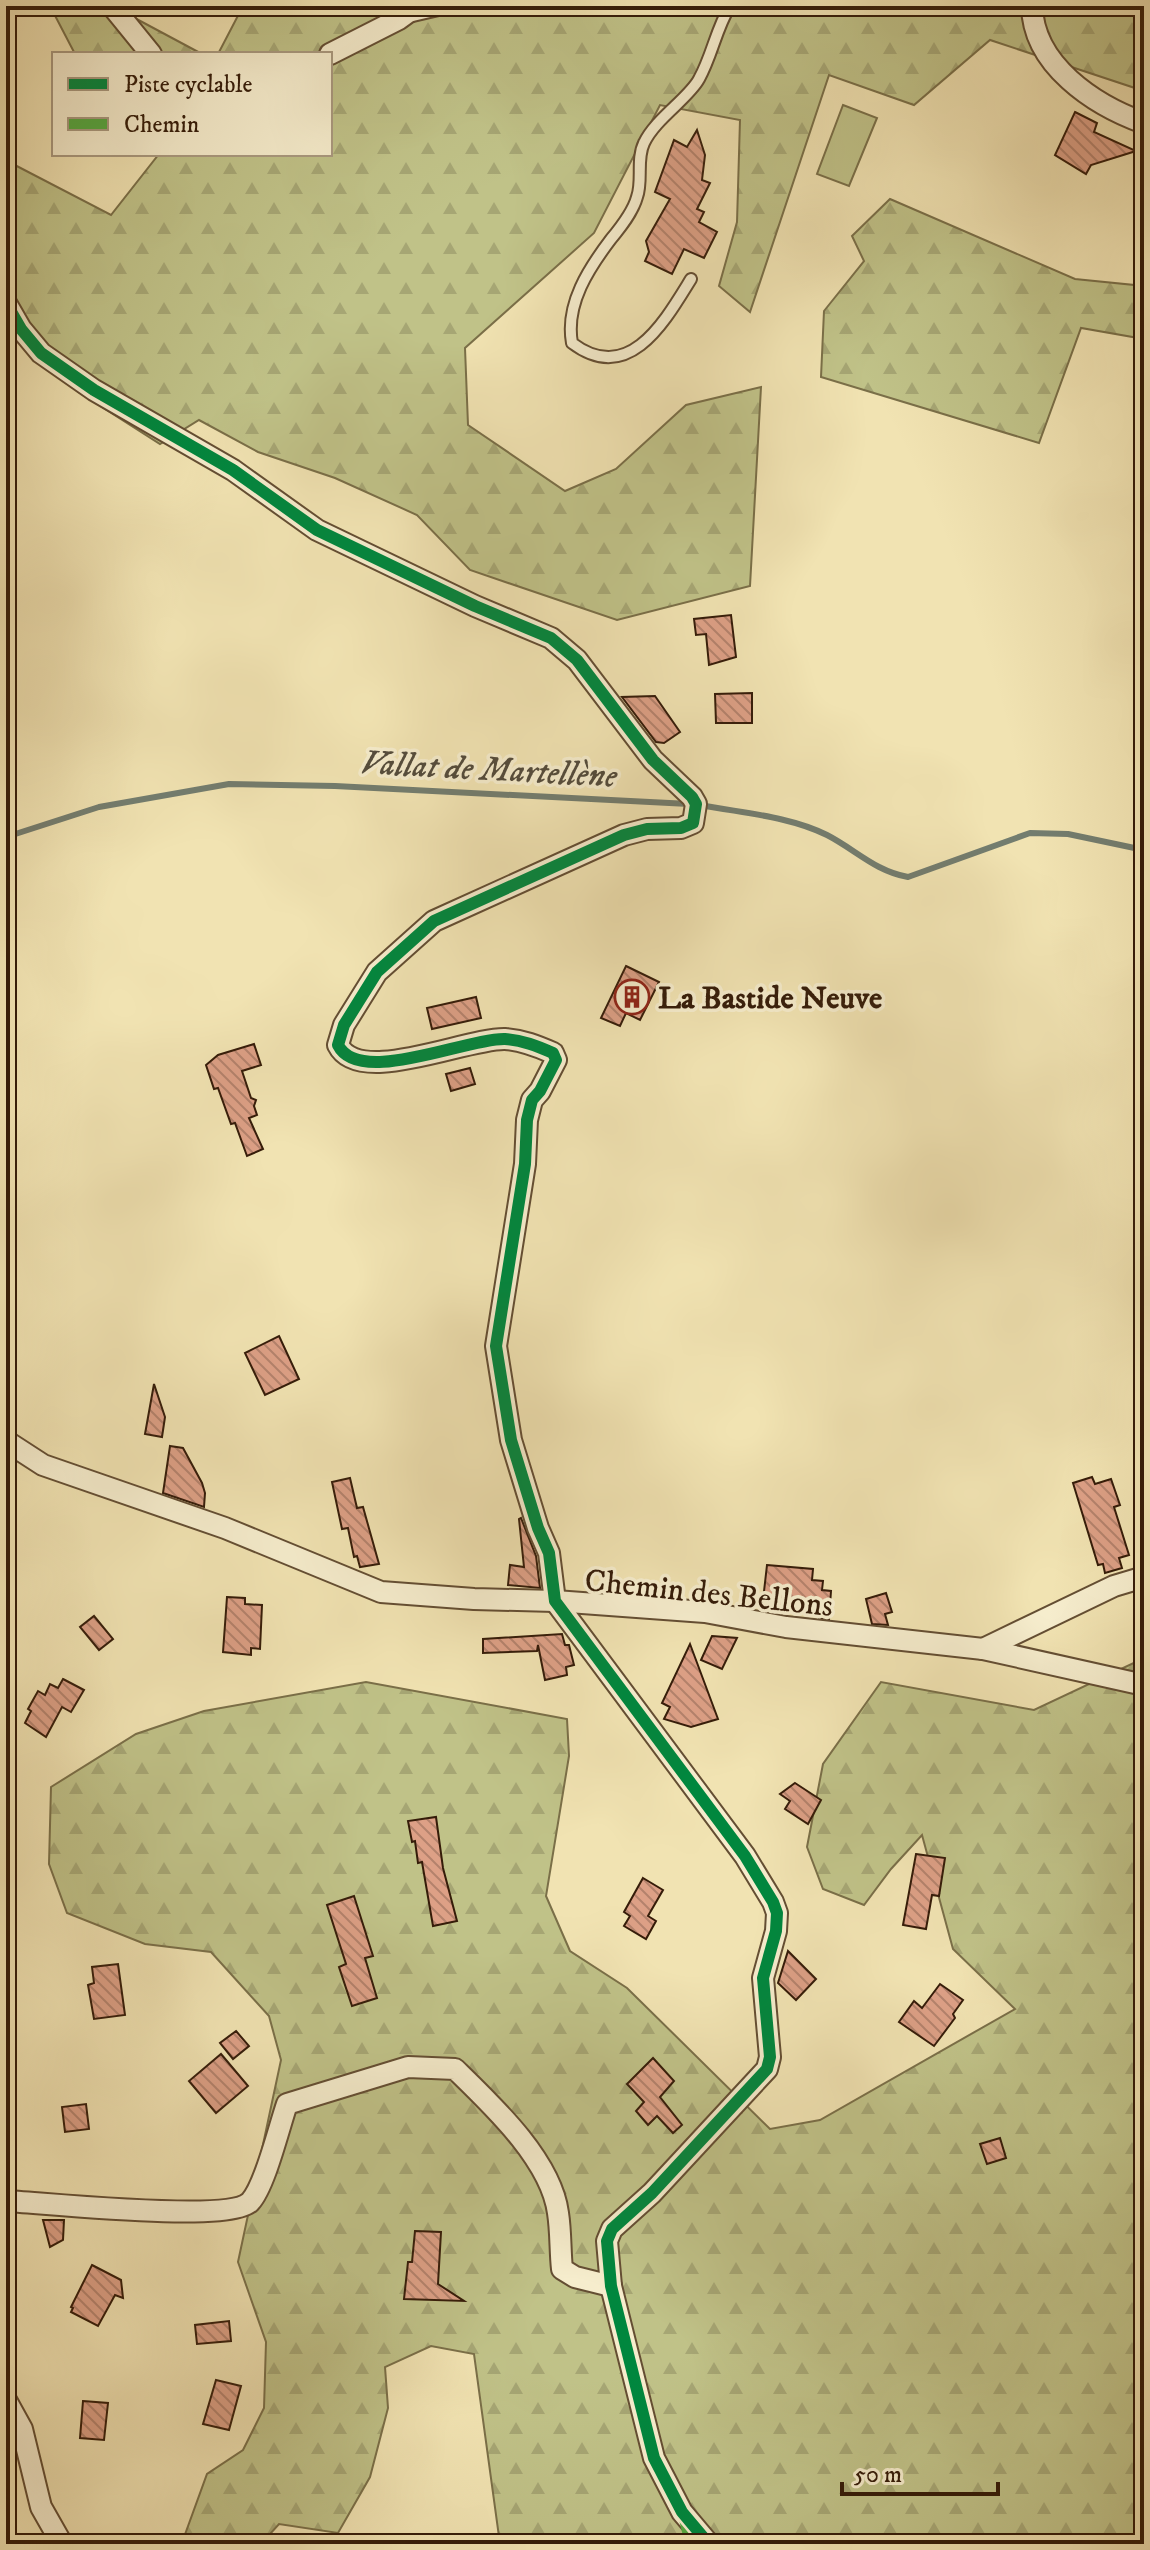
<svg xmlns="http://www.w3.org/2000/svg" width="1150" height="2550" viewBox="0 0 1150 2550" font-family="'IM FELL DW Pica',serif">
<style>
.forest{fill:url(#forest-firs);stroke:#7a6f48;stroke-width:2}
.park{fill:#c0c288;stroke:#7a6f48;stroke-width:2}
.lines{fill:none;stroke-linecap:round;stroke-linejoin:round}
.stream{stroke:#737d6f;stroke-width:6}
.building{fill:url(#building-back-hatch);stroke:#351c09;stroke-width:2}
.service-casing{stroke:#644e33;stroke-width:14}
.minor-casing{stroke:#644e33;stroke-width:24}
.service{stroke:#f6edcd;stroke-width:10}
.minor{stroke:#f6edcd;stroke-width:20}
.quiet{stroke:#54a941;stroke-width:10;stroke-dasharray:20 10;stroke-linecap:butt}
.cycleway-casing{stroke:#f6edcd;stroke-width:17}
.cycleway{stroke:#00873e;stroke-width:12}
.labels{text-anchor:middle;stroke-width:7;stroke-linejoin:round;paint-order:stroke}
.poi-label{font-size:32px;font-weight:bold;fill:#351c09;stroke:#f6edcd;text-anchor:start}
.street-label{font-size:32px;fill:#351c09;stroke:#f6edcd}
.water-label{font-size:34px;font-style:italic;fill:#544c3c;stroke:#f6edcd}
</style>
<defs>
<pattern id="forest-firs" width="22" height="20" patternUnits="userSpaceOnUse" patternTransform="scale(2)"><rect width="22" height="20" fill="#c0c288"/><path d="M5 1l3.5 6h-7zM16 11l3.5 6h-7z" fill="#a6a674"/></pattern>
<pattern id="building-back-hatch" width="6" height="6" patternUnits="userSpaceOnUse" patternTransform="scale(2)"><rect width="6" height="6" fill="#dda086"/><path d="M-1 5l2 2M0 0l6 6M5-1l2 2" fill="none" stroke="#b4826c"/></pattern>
</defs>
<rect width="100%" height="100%" fill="#f1e3b2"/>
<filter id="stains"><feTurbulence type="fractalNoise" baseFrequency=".0025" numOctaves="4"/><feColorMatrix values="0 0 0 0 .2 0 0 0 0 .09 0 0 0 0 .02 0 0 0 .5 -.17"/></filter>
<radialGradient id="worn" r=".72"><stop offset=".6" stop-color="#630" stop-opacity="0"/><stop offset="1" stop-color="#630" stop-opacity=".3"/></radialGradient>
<g class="forest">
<polygon points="50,6 107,6 131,16 202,54 75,54"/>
<polygon points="243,6 1144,6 1144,91 990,40 914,105 829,75 750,312 719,286 737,222 740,120 660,105 594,233 465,348 468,425 565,491 616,469 686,405 761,387 750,586 617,620 470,570 417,515 335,478 258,452 199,420 160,444 77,391 6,304 6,169 9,162 111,215 159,154 330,154 330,54 218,54"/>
<polygon points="890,199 1075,279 1144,286 1144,339 1081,328 1039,443 821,377 824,311 864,261 852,236"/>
<polygon points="1140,1660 1144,1665 1144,2544 500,2544 474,2354 431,2346 385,2367 388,2408 370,2477 338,2533 279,2524 261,2544 187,2544 183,2540 207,2474 243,2450 264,2408 266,2342 238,2262 281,2060 269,2016 211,1952 145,1944 67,1913 49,1864 51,1787 136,1734 204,1711 366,1682 567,1719 569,1756 546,1896 570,1951 627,1988 770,2129 820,2120 1015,2009 953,1949 922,1835 891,1869 864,1905 823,1889 807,1847 823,1764 881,1682 1034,1710"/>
</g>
<polygon class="park" points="843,105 877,118 849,186 817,174"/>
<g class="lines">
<g class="stream">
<path d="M 701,805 C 741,813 789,816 827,835 C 856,850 875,871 908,877 L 1030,833 L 1068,834 L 1144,850"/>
<polyline points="6,837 99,807 229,784 335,786 689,804"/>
</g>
</g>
<g class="building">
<polygon points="1075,112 1097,123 1094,132 1136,151 1091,165 1086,174 1055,155"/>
<polygon points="697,130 705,155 702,180 710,183 697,209 704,212 699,222 717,232 704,258 684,249 672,274 645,261 649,252 646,241 670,199 655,192 674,140 687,147"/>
<polygon points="731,615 736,657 709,665 706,634 696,635 694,619"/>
<polygon points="752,693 752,723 716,723 715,694"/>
<polygon points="655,696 680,732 664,743 656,742 622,697"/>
<polygon points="626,966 659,982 640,1020 626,1013 620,1026 601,1018"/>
<polygon points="476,997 481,1018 432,1029 427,1008"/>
<polygon points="254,1044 261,1065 242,1071 251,1098 256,1100 254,1106 257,1115 249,1118 263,1149 247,1156 235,1123 231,1124 218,1088 214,1089 206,1065 218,1055"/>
<polygon points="470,1068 475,1084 451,1091 446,1074"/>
<polygon points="279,1336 299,1379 265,1395 245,1353"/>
<polygon points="154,1384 165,1417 162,1437 145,1434"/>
<polygon points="170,1446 183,1448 202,1483 205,1493 204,1507 163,1493"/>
<polygon points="1092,1477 1095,1484 1111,1479 1120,1505 1114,1507 1129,1555 1119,1558 1122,1568 1105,1573 1103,1564 1098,1565 1073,1483"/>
<polygon points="350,1478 357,1508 363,1507 379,1564 360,1567 357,1556 354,1557 348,1528 342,1529 332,1482"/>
<polygon points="521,1518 536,1556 540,1588 508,1585 510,1565 524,1567 519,1519"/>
<polygon points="767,1565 813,1569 812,1580 823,1581 822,1590 831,1591 829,1619 819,1618 814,1606 783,1602 783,1611 762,1609"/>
<polygon points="886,1593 892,1612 885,1614 888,1625 872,1624 866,1599"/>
<polygon points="227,1597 245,1598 245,1604 262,1605 260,1649 251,1648 251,1655 223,1652"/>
<polygon points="94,1616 113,1639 99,1650 80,1627"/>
<polygon points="562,1634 565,1645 569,1645 574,1665 566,1667 567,1675 545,1680 538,1645 537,1651 483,1653 483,1639"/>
<polygon points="712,1636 737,1638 722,1669 701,1660"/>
<polygon points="690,1644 718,1719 691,1727 664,1719 670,1707 662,1703"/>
<polygon points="63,1679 84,1690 71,1712 62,1707 46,1737 25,1723 31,1711 28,1709 38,1691 45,1695 50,1684 58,1688"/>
<polygon points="795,1783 821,1800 808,1824 785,1809 790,1801 780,1794"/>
<polygon points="436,1817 443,1868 457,1921 433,1926 422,1862 418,1863 415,1841 412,1842 408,1821"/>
<polygon points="916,1854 945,1858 939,1896 932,1895 926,1929 903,1925"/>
<polygon points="643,1878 663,1890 648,1916 656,1921 646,1939 624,1926 630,1916 624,1912"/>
<polygon points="354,1896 373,1956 365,1958 377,1998 352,2006 339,1967 346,1964 327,1905"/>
<polygon points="788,1951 816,1979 796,2000 778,1983"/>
<polygon points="118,1964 125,2015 94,2019 88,1985 94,1983 92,1967"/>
<polygon points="940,1984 963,2000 953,2014 955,2018 934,2046 899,2022 914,2001 922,2008"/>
<polygon points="236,2031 249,2046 233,2059 220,2043"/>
<polygon points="221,2054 248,2086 216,2113 189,2081"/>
<polygon points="653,2058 674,2081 660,2097 682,2125 673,2133 657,2116 648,2125 636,2111 644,2102 627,2084"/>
<polygon points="86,2104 89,2129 65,2132 62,2107"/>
<polygon points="1000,2138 1006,2158 987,2164 980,2144"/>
<polygon points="43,2220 64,2220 63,2240 50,2247"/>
<polygon points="415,2231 441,2232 438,2284 464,2301 404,2299 408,2262 412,2262"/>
<polygon points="92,2265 121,2280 123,2298 115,2295 98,2326 71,2312 73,2308 71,2307"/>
<polygon points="229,2321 231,2341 197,2344 195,2325"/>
<polygon points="216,2380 241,2386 229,2430 203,2424"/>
<polygon points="83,2401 108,2403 104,2440 80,2438"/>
</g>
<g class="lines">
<g class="service-casing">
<g id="service">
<polyline points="413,16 456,6"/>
<path d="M 691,279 C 665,321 629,386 572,343 C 565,304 589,268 611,239 C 621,227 633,212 637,197 C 643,181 636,159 644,143 C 655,119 689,98 699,79 C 712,56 716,29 730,6"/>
</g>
</g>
<g class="minor-casing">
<g id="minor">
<polyline points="112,6 151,54"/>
<path d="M 1032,6 C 1033,65 1094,105 1144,123"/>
<polyline points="330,54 399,19 417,6"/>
<path d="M 6,303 L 21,329 L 41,353 L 94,390 L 233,470 L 317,530 L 475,606 L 551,638 L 577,660 L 653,760 L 692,797 L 696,804 L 693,823 L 681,828 L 647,829 L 624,835 L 434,921 L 377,972 L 344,1025 L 338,1045 C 359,1087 466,1038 505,1039 C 522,1040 537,1046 553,1053 L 556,1060 L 540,1091 L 532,1100 L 527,1120 L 525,1164 L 496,1346 L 511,1440 L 538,1528 L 549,1553 L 555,1601 L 745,1856 L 773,1902 L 777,1913 L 776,1931 L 763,1978 L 770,2057 L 767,2069 L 652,2193 L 612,2229 L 607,2241 L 611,2286 L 654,2458 L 682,2512 L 709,2544"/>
<polyline points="6,1441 43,1465 225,1528 381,1592 474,1599 555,1601 705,1612 786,1627 983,1649 1144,1685"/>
<polyline points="983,1649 1114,1586 1144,1577"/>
<path d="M 6,2201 C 45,2203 228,2223 250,2202 C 265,2186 279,2127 287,2104 L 408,2067 L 455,2069 C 492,2105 551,2160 558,2213 C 561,2232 560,2251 562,2269 L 575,2277 L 611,2286"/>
<polyline points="6,2400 22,2429 41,2507 62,2544"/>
</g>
</g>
<use href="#service" class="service"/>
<use href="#minor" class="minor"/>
<polyline class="quiet" points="684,2519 690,2544"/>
<g class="cycleway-casing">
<path id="cycleway" d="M 6,303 L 21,329 L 41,353 L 94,390 L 233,470 L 317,530 L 475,606 L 551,638 L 577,660 L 653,760 L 692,797 L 696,804 L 693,823 L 681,828 L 647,829 L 624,835 L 434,921 L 377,972 L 344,1025 L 338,1045 C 359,1087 466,1038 505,1039 C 522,1040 537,1046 553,1053 L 556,1060 L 540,1091 L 532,1100 L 527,1120 L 525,1164 L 496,1346 L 511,1440 L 538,1528 L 549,1553 L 555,1601 L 745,1856 L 773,1902 L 777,1913 L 776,1931 L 763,1978 L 770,2057 L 767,2069 L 652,2193 L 612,2229 L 607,2241 L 611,2286 L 654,2458 L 682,2512 L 709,2544"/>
</g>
<use href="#cycleway" class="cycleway"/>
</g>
<defs>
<g id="building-ring" transform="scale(1.8)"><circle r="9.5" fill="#f6edcd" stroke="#8f2418" stroke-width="1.5"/><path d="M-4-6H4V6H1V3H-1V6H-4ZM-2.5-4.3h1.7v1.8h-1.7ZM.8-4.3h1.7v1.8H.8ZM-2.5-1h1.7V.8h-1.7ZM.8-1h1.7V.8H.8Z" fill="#8f2418"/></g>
</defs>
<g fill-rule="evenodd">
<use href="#building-ring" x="632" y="997"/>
</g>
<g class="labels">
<g class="poi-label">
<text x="658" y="1008">La Bastide Neuve</text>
</g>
<g class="street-label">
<text transform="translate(709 1592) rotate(6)" y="11">Chemin des Bellons</text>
</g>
<g class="water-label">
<text transform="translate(489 768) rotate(3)" y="12">Vallat de Martellène</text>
</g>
</g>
<rect width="1150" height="2550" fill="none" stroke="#f1e3b2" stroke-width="32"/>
<rect x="8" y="8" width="1134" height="2534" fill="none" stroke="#351c09" stroke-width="4"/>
<rect x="16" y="16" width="1118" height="2518" fill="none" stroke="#351c09" stroke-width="2"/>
<rect x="52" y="52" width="280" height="104" fill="#f6edcd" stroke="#a9997f" stroke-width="2"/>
<rect x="68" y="78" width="40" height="12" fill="#00873e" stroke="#a9997f" stroke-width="2"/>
<text x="124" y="92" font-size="24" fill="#351c09">Piste cyclable</text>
<rect x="68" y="118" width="40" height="12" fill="#54a941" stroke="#a9997f" stroke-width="2"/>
<text x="124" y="132" font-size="24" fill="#351c09">Chemin</text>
<path d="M842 2482v12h156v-12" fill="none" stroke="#351c09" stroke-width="4"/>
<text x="854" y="2482" font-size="24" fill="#351c09" stroke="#f6edcd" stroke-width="6" paint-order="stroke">50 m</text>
<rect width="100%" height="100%" filter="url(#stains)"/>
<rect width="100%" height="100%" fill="url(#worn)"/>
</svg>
